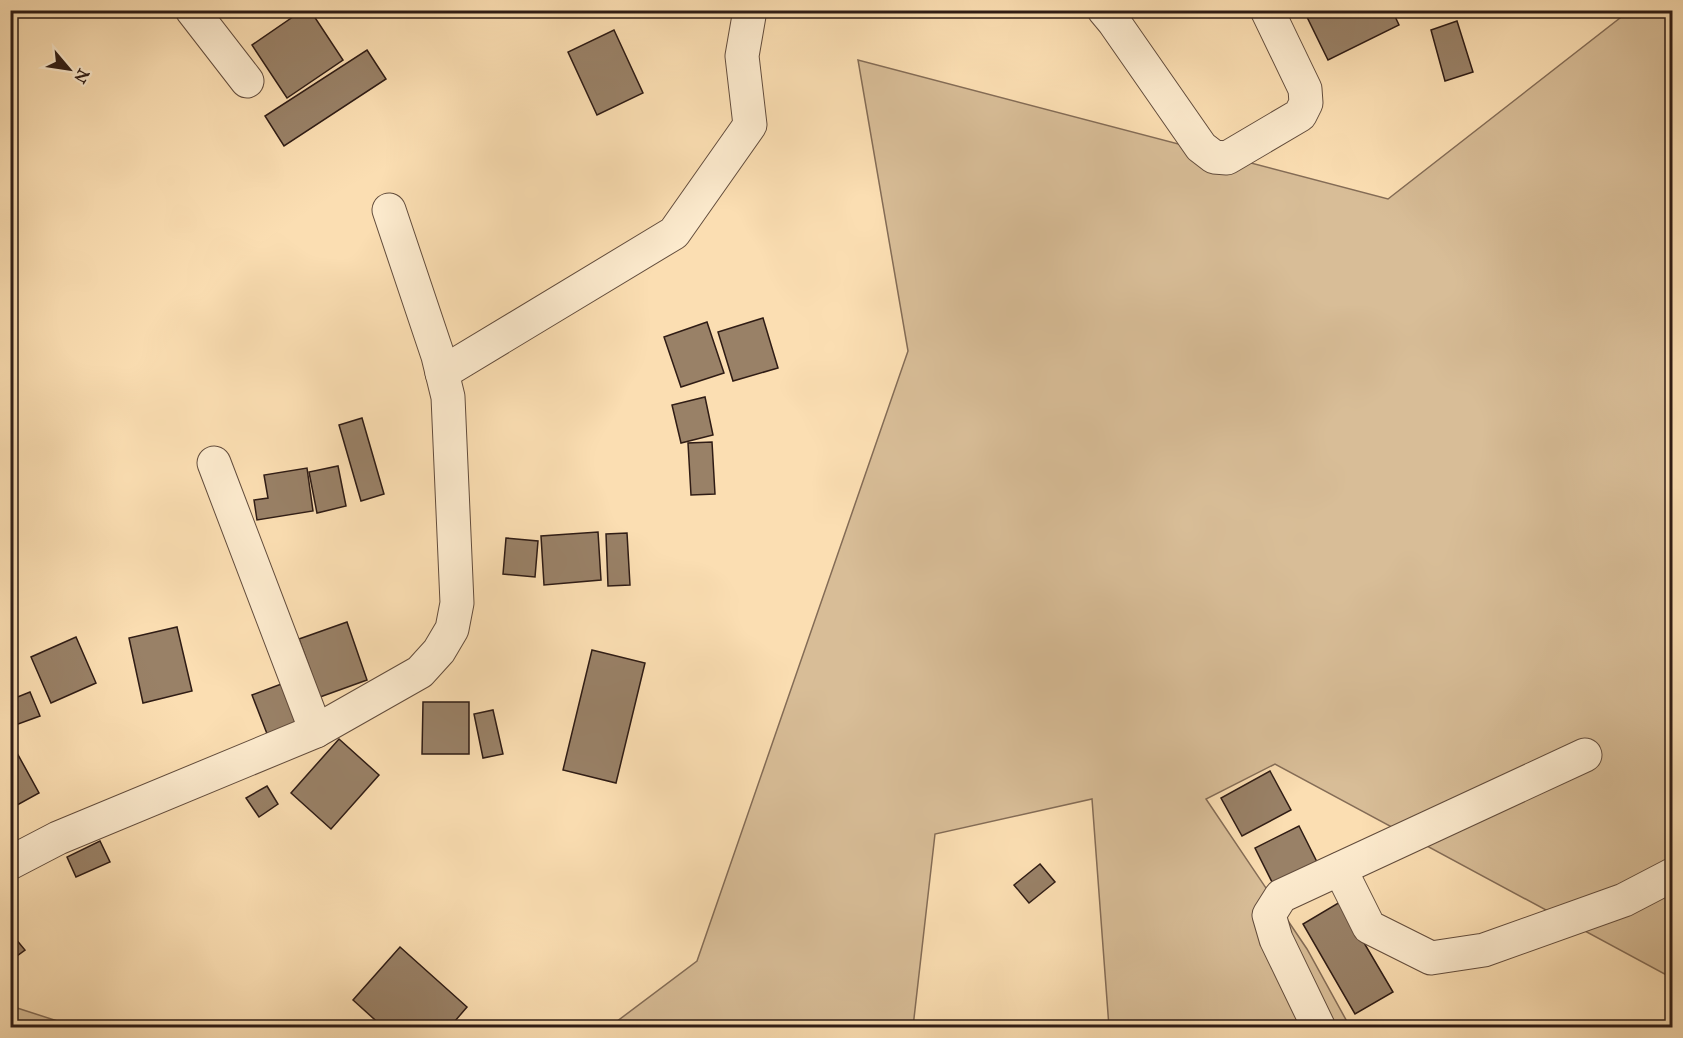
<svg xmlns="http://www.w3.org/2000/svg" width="1683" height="1038" viewBox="0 0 1683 1038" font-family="'IM FELL Great Primer',serif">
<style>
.green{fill:#d8bd97;stroke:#846c56;stroke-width:1.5}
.building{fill:#998167;stroke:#2f1c15;stroke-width:1.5}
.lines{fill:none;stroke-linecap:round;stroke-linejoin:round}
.street-casing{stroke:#624c3c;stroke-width:35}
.street{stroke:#fceacd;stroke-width:33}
</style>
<rect width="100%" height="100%" fill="#fbdeb2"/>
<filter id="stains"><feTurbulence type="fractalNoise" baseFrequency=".00333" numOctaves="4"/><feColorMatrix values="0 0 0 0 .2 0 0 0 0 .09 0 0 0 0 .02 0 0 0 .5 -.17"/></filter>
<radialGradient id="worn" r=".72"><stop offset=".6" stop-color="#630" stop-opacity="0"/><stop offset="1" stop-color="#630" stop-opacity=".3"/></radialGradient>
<g class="green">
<polygon points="1629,11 1672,11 1672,978 1275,764 1206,799 1307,949 1350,1027 1109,1027 1092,799 935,834 913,1027 608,1028 697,961 908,351 858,60 1388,199"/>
<polygon points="11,1006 76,1027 11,1027"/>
</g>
<g class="building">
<polygon points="303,10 310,10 343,60 287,98 252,45"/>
<polygon points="1321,10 1392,10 1399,25 1328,60 1307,17"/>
<polygon points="1457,21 1473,72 1445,81 1431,30"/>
<polygon points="614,30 643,93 597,115 568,52"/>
<polygon points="367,50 386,79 284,146 265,116"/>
<polygon points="763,318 778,368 733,381 718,332"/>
<polygon points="707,322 724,373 681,387 664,337"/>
<polygon points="705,397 713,435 681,443 672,405"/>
<polygon points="362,418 384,494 361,501 339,425"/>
<polygon points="712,442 715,494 691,495 688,443"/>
<polygon points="338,466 346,506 317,513 309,472"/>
<polygon points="307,468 313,511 257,520 254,500 268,498 264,475"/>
<polygon points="598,532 601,580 544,585 541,536"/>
<polygon points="627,533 630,585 608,586 606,534"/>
<polygon points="506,538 538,541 535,577 503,574"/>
<polygon points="347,622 367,680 320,697 299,639"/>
<polygon points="177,627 192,691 143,703 129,638"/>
<polygon points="76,637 96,683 51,703 31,657"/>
<polygon points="592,650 645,663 616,783 563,770"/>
<polygon points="284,683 302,731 271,744 252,695"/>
<polygon points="30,692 40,716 10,727 10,700"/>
<polygon points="423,702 469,702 469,754 422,754"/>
<polygon points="493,710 503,754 483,758 474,714"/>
<polygon points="339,739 379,775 331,829 291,793"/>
<polygon points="11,742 39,793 10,809 10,743"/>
<polygon points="1270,771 1291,810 1242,836 1221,798"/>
<polygon points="267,786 278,804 259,817 246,798"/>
<polygon points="1299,826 1319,866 1275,888 1255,848"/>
<polygon points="100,841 110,862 76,877 67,857"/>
<polygon points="1040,864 1055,882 1029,903 1014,885"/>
<polygon points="1340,902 1393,992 1355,1014 1303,924"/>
<polygon points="10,932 25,950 10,961"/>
<polygon points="400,947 467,1007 449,1028 384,1028 353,1000"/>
</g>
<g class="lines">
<g class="street-casing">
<g id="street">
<polyline points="192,10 247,81"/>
<polyline points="1104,10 1114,22 1201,147 1214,157 1227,158 1300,115 1306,103 1305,89 1267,10"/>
<polyline points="442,373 674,233 750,125 742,56 750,10"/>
<polyline points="214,463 316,731"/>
<polyline points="10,863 58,838 316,731 420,672 439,651 452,629 457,603 448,397 438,356 389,210"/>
<polyline points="1340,869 1369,927 1431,958 1484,950 1624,900 1672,875"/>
<polyline points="1319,1028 1276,939 1269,915 1281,896 1585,755"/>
</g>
</g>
<use href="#street" class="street"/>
</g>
<rect width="1683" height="1038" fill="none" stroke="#fbdeb2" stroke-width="36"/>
<rect x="12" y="12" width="1659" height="1014" fill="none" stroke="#2f1c15" stroke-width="3"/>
<rect x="18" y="18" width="1647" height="1002" fill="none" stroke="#2f1c15" stroke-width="1.5"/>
<g transform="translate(69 69) rotate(119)" stroke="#fceacd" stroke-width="4.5" paint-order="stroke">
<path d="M0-4.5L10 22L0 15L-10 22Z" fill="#2f1c15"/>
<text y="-9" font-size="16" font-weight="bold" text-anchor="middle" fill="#2f1c15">N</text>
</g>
<rect width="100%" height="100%" filter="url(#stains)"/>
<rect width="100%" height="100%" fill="url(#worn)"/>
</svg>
